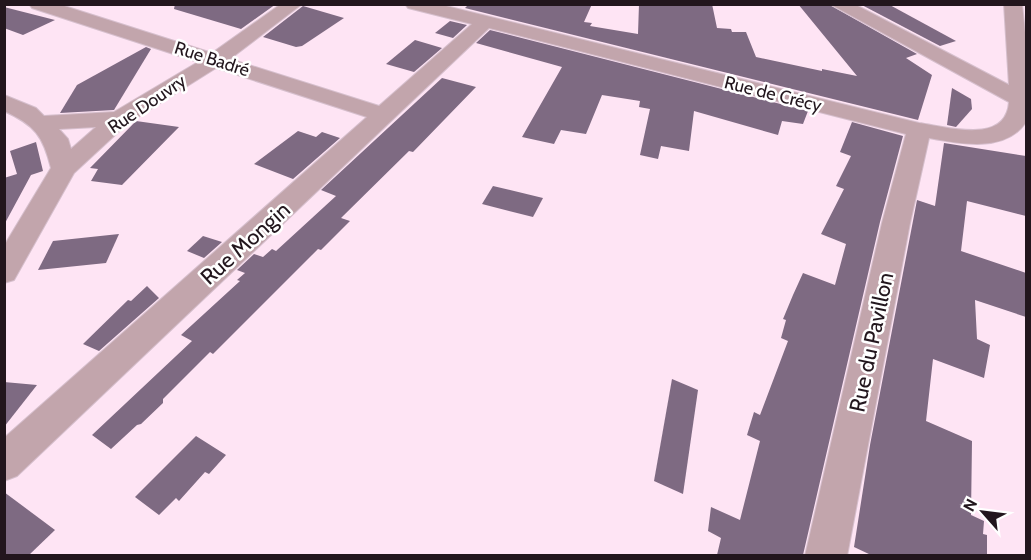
<svg xmlns="http://www.w3.org/2000/svg" width="1031" height="560" viewBox="0 0 1031 560" font-family="Cabin,sans-serif">
<style>
.building{fill:#7e6a82}
.lines{fill:none;stroke-linecap:round;stroke-linejoin:round}
.minor-casing{stroke:#d6bfcd;stroke-width:2}
.minor{fill:#c2a5ac;fill-rule:evenodd}
.labels{text-anchor:middle;stroke-width:5;stroke-linejoin:round;paint-order:stroke}
.far-street-label{font-size:18px;fill:#22161d;stroke:#fff}
.street-label{font-size:22px;fill:#22161d;stroke:#fff}
</style>
<rect width="100%" height="100%" fill="#fee4f4"/>
<g class="building">
<polygon points="175,4 276,4 241,29 174,9"/>
<polygon points="469,4 592,4 584,22 592,23 590,26 638,34 639,4 712,4 717,28 731,29 732,32 746,32 756,57 822,71 822,69 857,76 798,4 828,4 917,54 906,58 932,75 918,120 465,8"/>
<polygon points="860,4 888,4 956,41 940,46"/>
<polygon points="303,6 344,18 302,46 296,47 263,37"/>
<polygon points="4,7 55,20 23,35 4,28"/>
<polygon points="450,21 467,25 453,38 435,33"/>
<polygon points="490,30 808,111 803,124 782,121 778,135 694,111 689,151 661,146 658,159 640,155 650,109 639,107 640,101 602,95 586,134 561,130 554,144 522,137 562,67 476,43"/>
<polygon points="415,40 442,48 414,72 386,64"/>
<polygon points="146,47 151,49 114,110 60,113 77,85"/>
<polygon points="442,78 476,87 413,152 409,151 341,218 350,221 321,250 318,249 213,354 210,352 163,399 163,403 141,424 137,425 111,449 92,435 192,341 181,335 240,281 237,280 245,273 237,270 254,254 263,257 272,249 276,251 336,196 321,190"/>
<polygon points="952,88 971,99 972,109 956,127 947,125"/>
<polygon points="136,121 179,127 122,185 91,181 98,169 90,168"/>
<polygon points="852,122 903,136 880,222 803,555 717,555 721,538 708,531 711,507 740,520 760,441 747,435 754,412 760,415 788,341 781,338 786,320 783,319 793,295 803,273 835,285 846,244 821,234 844,189 836,186 851,156 840,152"/>
<polygon points="298,131 316,137 322,132 340,138 293,179 254,164"/>
<polygon points="36,142 43,171 31,175 4,225 4,178 17,174 10,151"/>
<polygon points="944,143 1026,156 1026,216 967,201 961,251 1026,273 1026,317 975,300 977,339 990,345 984,378 933,359 926,421 972,441 971,515 984,521 983,534 987,535 987,555 871,555 854,547 870,445 917,200 935,206"/>
<polygon points="493,186 543,198 533,217 482,204"/>
<polygon points="119,234 106,263 38,270 53,241"/>
<polygon points="203,236 222,242 204,258 187,251"/>
<polygon points="147,286 159,298 99,351 83,344 128,300 131,301"/>
<polygon points="672,379 698,390 683,494 654,481"/>
<polygon points="4,382 37,385 4,427"/>
<polygon points="196,436 226,455 209,474 205,472 179,501 176,498 159,515 135,497"/>
<polygon points="4,492 55,530 29,555 4,555"/>
</g>
<g class="lines">
<g class="minor-casing">
<path id="minor" d="M 29,4 L 58,4 L 212,53 L 281,4 L 302,4 L 230,59 L 379,106 L 472,24 L 408,8 L 405,4 L 438,4 L 919,123 C 948,127 1006,145 1009,102 L 830,4 L 854,4 L 1009,85 L 1004,4 L 1022,4 L 1026,42 L 1026,122 C 1006,153 960,144 929,138 L 910,223 L 847,556 L 805,556 L 882,223 L 906,134 L 489,28 L 17,476 L 4,481 L 4,438 L 367,117 L 216,68 L 127,124 L 74,173 L 14,280 L 4,283 L 4,246 L 51,168 C 43,136 35,125 4,111 L 4,95 L 36,108 L 44,116 L 114,112 L 198,62 L 32,8 ZM 96,127 L 71,149 L 68,139 L 59,129 Z"/>
</g>
<use href="#minor" class="minor"/>
</g>
<g class="labels">
<g class="far-street-label">
<text transform="translate(212 59) rotate(18)" y="6">Rue Badré</text>
<text transform="translate(773 94) rotate(14)" y="6">Rue de Crécy</text>
<text transform="translate(147 104) rotate(-34)" y="6">Rue Douvry</text>
</g>
<g class="street-label">
<text transform="translate(245 243) rotate(-42)" y="8">Rue Mongin</text>
<text transform="translate(871 342) rotate(-78)" y="8">Rue du Pavillon</text>
</g>
</g>
<rect width="1031" height="560" fill="none" stroke="#22161d" stroke-width="12"/>
<g transform="translate(983 512) rotate(298)" stroke="#ffffff" stroke-width="4.5" paint-order="stroke">
<path d="M0-4.5L10 22L0 15L-10 22Z" fill="#22161d"/>
<text y="-9" font-size="16" font-weight="bold" text-anchor="middle" fill="#22161d">N</text>
</g>
</svg>
